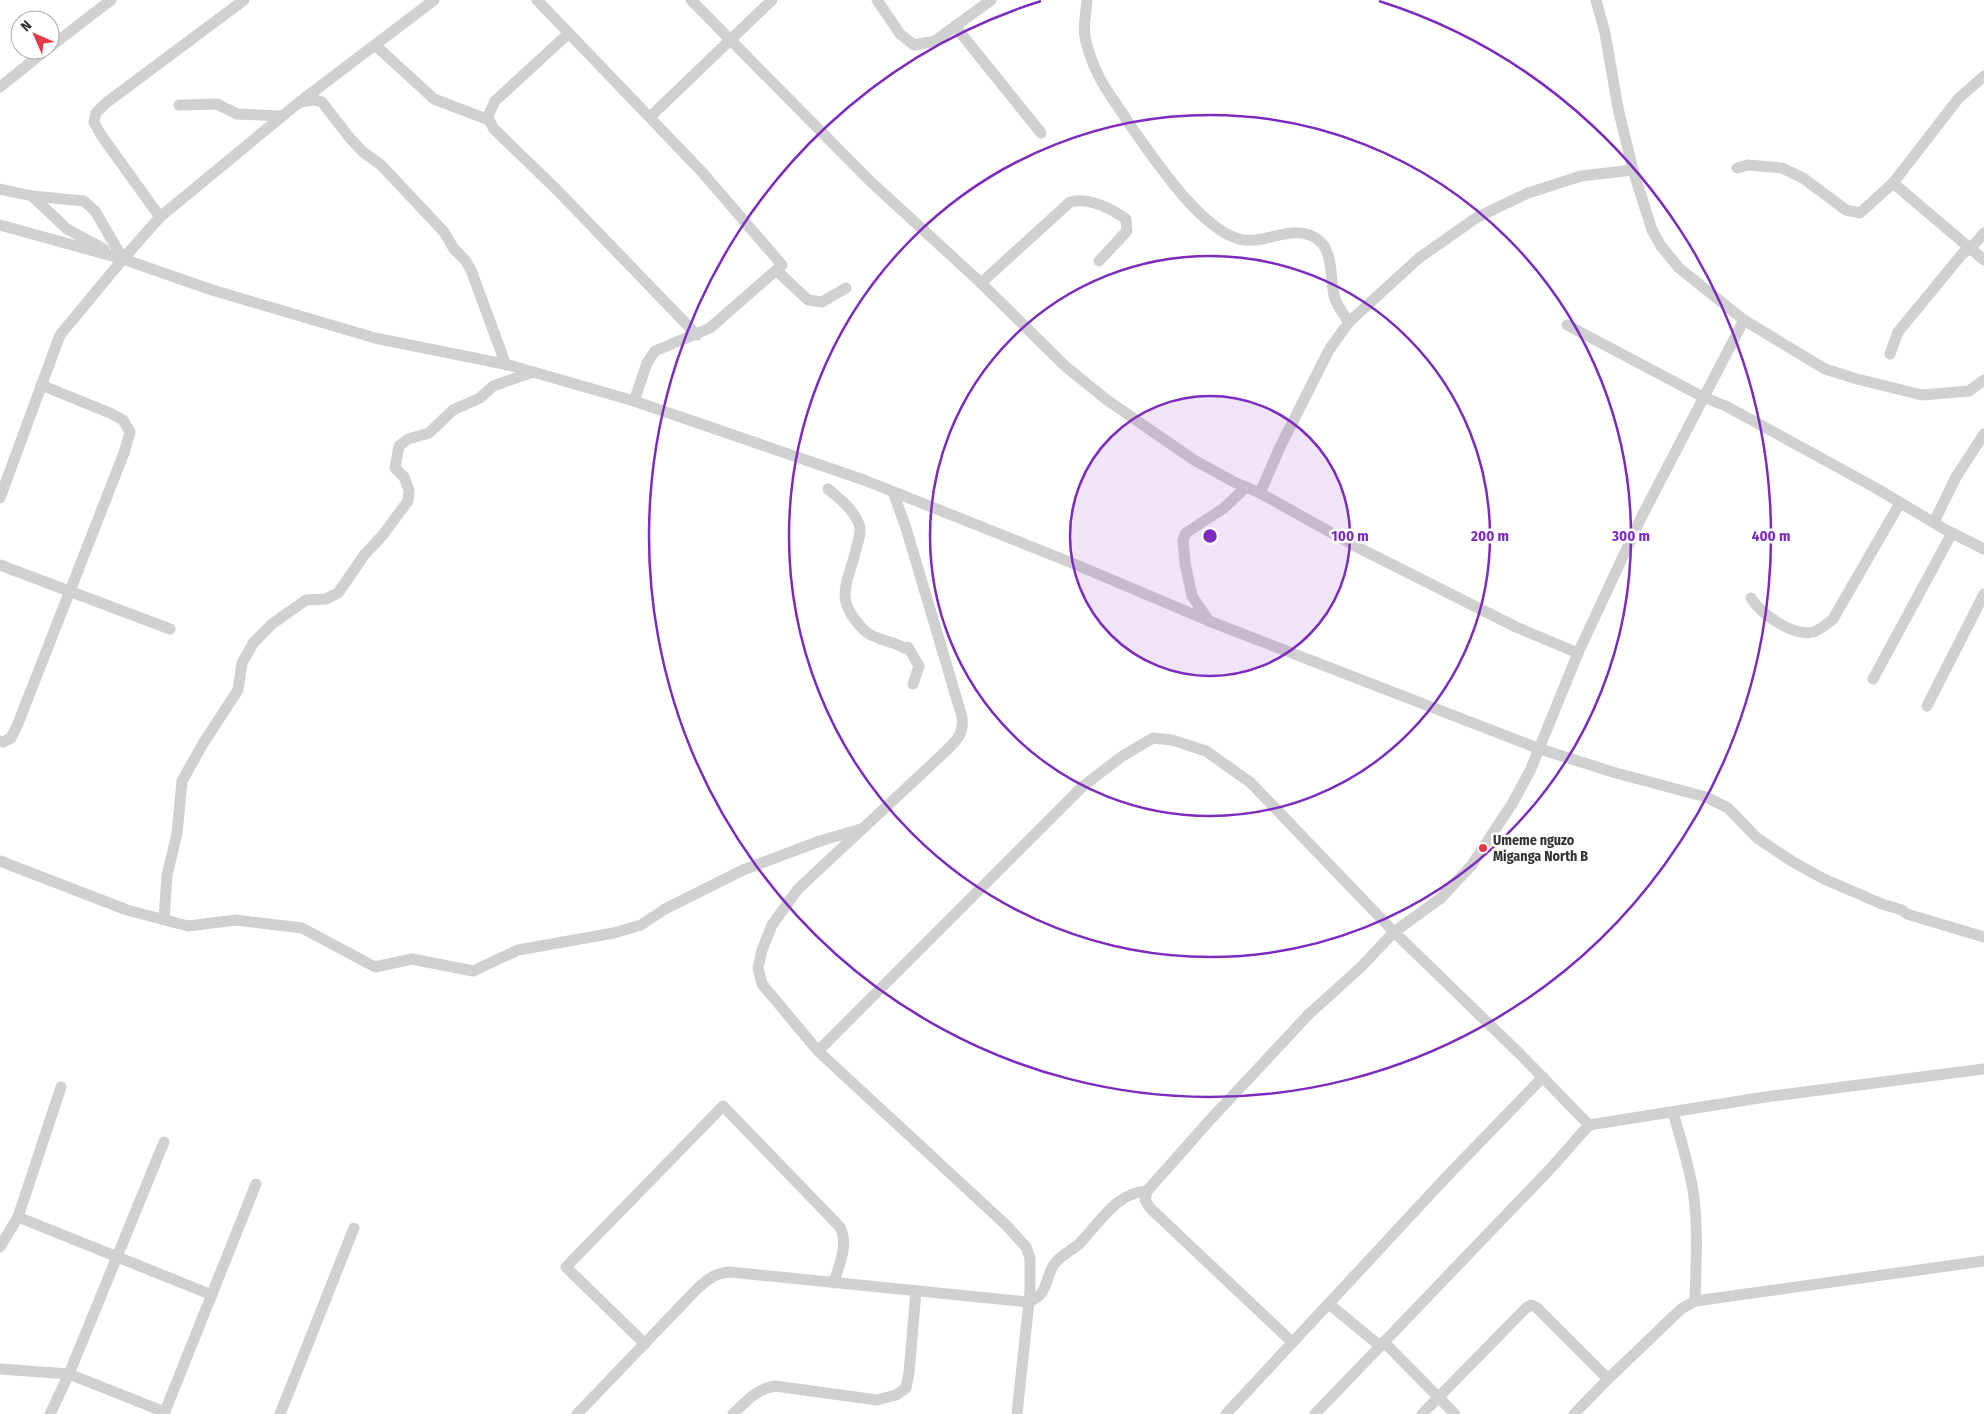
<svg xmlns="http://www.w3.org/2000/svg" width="1984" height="1414" viewBox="0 0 1984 1414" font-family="'Fira Sans Condensed',sans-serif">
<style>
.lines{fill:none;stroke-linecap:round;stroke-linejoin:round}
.street{stroke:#d0d0d0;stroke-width:11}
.ring{fill:none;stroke:#7b2cbf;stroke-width:2.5}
.poi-dot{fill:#e63946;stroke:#fff;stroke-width:2}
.labels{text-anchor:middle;stroke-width:5;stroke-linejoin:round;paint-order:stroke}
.poi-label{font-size:14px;font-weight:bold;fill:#333;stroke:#fff;text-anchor:start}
.centre{fill:#7b2cbf;stroke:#fff;stroke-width:2.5}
.ring-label{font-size:15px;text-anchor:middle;font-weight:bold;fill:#7b2cbf;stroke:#fff;stroke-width:5;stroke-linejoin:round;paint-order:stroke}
</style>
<rect width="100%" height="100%" fill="#fff"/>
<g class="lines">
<g class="street">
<polyline points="537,0 702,172 782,265 710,328 655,351 647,363 634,401"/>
<polyline points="691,0 870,181 981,283 1065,366 1107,400 1194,460 1234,482 1260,493 1357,547 1516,627 1578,653"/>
<polyline points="877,0 900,34 914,45 935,41 991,0"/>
<path d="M 1087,0 C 1086,14 1082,28 1086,42 C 1090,57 1096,73 1105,87 C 1112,99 1121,110 1128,122 C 1152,156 1199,228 1239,239 C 1264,246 1293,222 1317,239 C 1335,251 1329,281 1335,299 C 1338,307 1344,315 1349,322"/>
<polyline points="1596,0 1605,33 1618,108 1633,170 1652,230 1661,246 1679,268 1744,320 1825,369 1857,379 1922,395 1969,391 1984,380"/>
<polyline points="955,26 1041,133"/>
<polyline points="568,34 495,101 488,116 489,120 494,129 556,189 697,335"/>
<polyline points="375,45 434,99 489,120"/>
<polyline points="50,47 111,0"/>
<polyline points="0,87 46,50"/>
<path d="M 302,102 C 309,100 315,99 322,102 L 349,137 L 363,152 L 381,165 L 444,232 L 454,249 L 465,260 L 471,270 L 506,365"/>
<polyline points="179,105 217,104 237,114 282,116"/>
<polyline points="651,116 772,0"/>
<polyline points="1737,168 1748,165 1782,168 1803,178 1846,210 1860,213 1893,183 1958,99 1984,76"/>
<polyline points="1893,183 1984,260"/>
<polyline points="0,189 32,196 84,201 95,211 123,259 121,258"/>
<polyline points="32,196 67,229 104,249"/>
<polyline points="160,217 101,135 94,122 96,113 106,103 244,0"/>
<polyline points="0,225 123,259 212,290 375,338 509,365 634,401 864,480 1072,563 1209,621 1540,749 1616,773 1706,797 1728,808 1757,838 1793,862 1824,879 1882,904 1902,910 1907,914 1984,937"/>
<polyline points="776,270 808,300 822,302 846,288"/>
<path d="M 981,283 L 1070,202 C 1089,197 1110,208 1126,219 L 1127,231 L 1099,261"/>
<polyline points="1567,325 1703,397 1726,406 1874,487 1946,530 1984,549"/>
<polyline points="1890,354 1898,332 1963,253 1971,248 1984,233"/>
<path d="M 828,489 C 840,499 853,509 859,524 C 862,534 858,540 856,550 C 847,586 833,599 865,631 C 875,640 893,641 904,648 L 908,647 L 919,666 L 913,684"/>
<path d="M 893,492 L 906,528 L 962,717 C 964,733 958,739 947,750 L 798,889 L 772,925 L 762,950 L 758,968 L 762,984 L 818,1051 L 1006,1225 L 1026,1247 L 1030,1258 L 1030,1292 L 1017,1414"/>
<polyline points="1260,493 1280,447 1329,350 1349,322 1419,258 1476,218 1528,193 1581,176 1633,170"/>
<polyline points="0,498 60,335 123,259 160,217 297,104 434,0"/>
<polyline points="1934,522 1956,477 1984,434"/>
<polyline points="0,565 170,629"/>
<path d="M 1751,598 C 1761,614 1793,637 1813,632 C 1820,630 1827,624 1833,619 L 1900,503"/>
<polyline points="1209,621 1192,596 1185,563 1183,540 1186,533 1224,508 1246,487"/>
<polyline points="1873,679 1952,533"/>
<polyline points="1927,706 1984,594"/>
<polyline points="0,741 3,742 11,738 17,726 124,453 130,432 123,420 110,413 41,385"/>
<polyline points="0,861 127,910 188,926 236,920 302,928 375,967 412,959 473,971 518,950 614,933 641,925 665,909 743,870 820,841 861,829"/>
<polyline points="164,920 167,875 177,834 182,781 204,742 238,690 242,663 254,642 272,624 306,600 326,599 338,593 365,554 382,536 408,501 409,490 404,477 395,468 399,446 408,439 429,433 453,410 480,398 493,386 533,372"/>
<polyline points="818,1051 1082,787 1121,757 1153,738 1172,740 1206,751 1251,783 1394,932 1521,1055 1589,1125 1552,1167 1315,1414"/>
<path d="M 1673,1112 C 1681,1140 1690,1168 1694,1197 C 1698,1231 1696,1266 1695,1301"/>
<polyline points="1589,1125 1765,1097 1984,1069"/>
<polyline points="18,1217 212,1295"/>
<polyline points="0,1247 18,1217 61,1087"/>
<polyline points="1329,1304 1380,1346"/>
<polyline points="1292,1342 1150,1208 1145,1200 1147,1191 1209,1121 1309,1014 1361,967 1394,932 1441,898 1471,866 1512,804 1530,771 1578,653 1641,518 1744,320"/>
<polyline points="1384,1342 1455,1414"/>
<path d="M 645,1344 L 566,1267 L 723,1106 L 840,1227 C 849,1245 839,1264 834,1283"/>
<polyline points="0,1369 69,1374 165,1412"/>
<polyline points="50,1414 69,1374 164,1142"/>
<polyline points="164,1414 256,1184"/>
<polyline points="280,1414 354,1228"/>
<path d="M 577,1414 L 697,1289 C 708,1279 715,1273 730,1272 L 1028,1302 C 1051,1293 1043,1279 1055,1263 C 1061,1255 1071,1251 1079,1244 C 1100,1223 1115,1193 1147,1191"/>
<path d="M 733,1414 C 747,1401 756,1389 775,1386 L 877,1400 L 896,1395 L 906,1388 L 909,1373 L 916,1291"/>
<polyline points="1226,1414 1451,1172 1543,1077"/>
<polyline points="1422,1414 1526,1308 1531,1305 1536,1307 1608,1379"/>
<polyline points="1574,1414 1608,1379 1681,1309 1695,1301 1984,1261"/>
</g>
</g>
<circle cx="1210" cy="536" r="140" fill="#7b2cbf" fill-opacity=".12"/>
<g class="ring">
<circle cx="1210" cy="536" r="140"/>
<circle cx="1210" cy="536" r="280"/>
<circle cx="1210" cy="536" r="421"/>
<path d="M1379 1A561 561 0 1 1 1041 1"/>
</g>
<circle class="poi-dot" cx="1483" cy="848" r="5"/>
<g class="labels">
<g class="poi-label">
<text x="1493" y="845">Umeme nguzo<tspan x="1493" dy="16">Miganga North B</tspan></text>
</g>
</g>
<circle cx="1210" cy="536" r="8" class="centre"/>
<g class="ring-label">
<text x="1350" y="541">100 m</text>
<text x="1490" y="541">200 m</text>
<text x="1631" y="541">300 m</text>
<text x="1771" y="541">400 m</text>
</g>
<g transform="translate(35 35) rotate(315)"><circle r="24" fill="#ffffff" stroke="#adadad"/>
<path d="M0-4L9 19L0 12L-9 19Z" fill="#e63946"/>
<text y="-8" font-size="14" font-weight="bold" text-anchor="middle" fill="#333333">N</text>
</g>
</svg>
